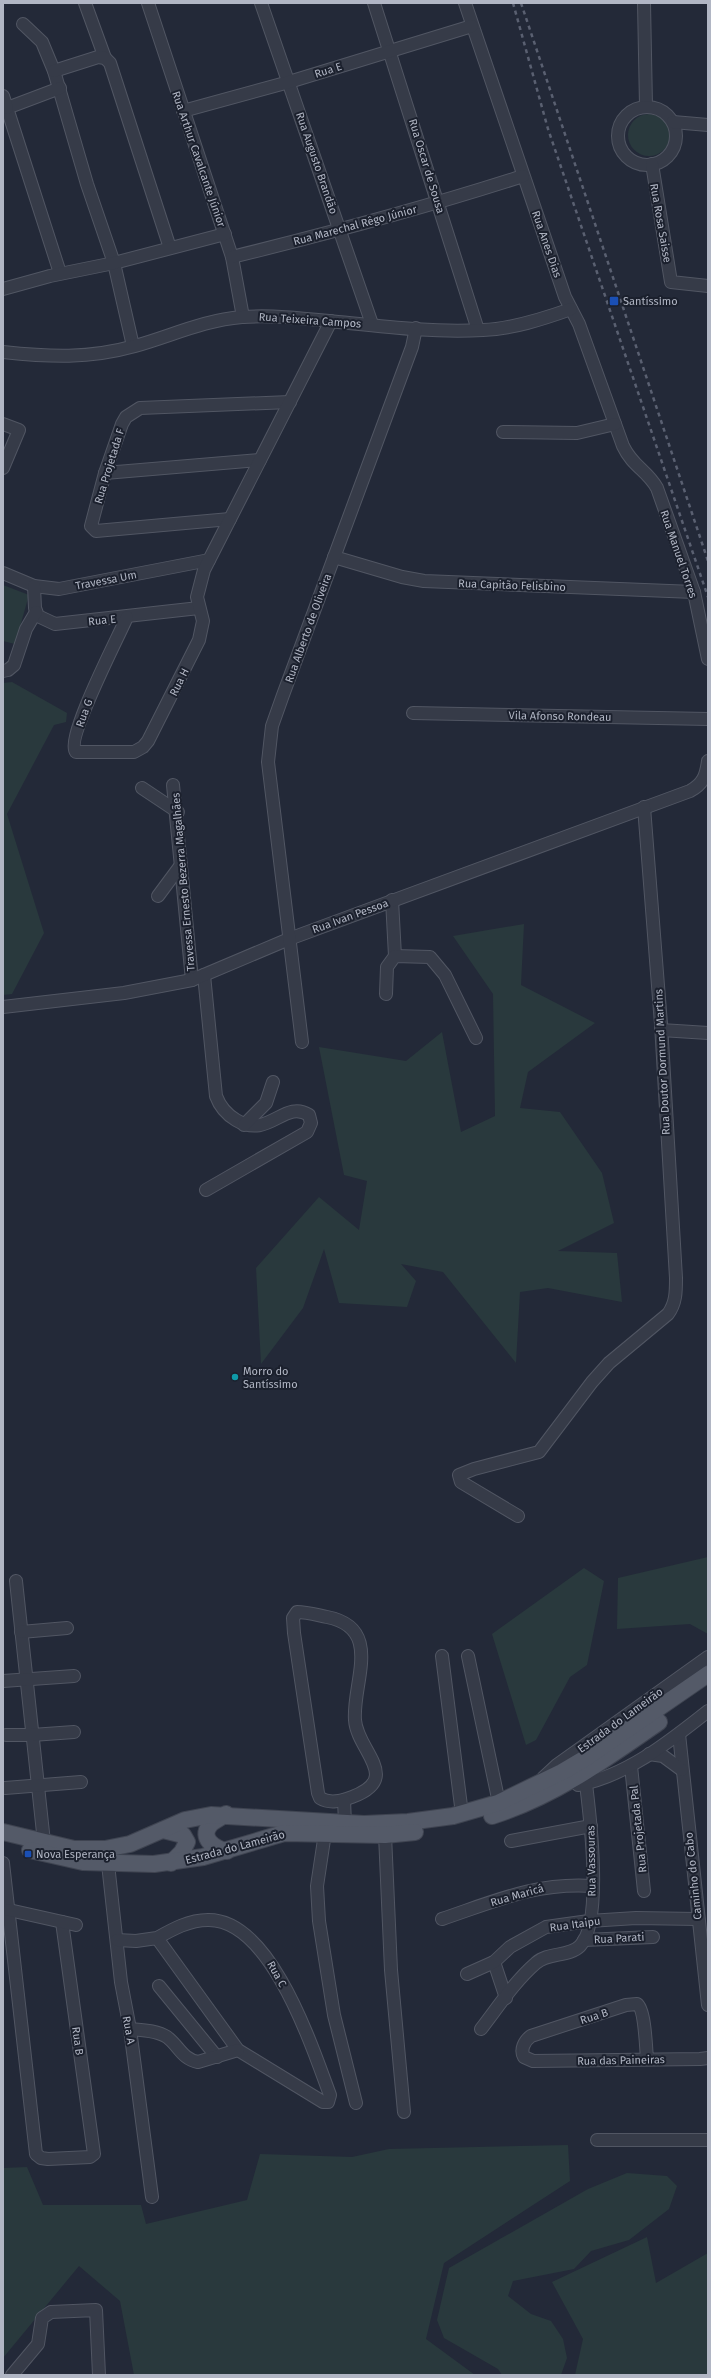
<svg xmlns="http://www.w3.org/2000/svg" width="711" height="2378" viewBox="0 0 711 2378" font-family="'Fira Sans',sans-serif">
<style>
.green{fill:#29393d}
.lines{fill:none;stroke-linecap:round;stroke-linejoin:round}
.minor-casing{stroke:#515663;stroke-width:14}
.major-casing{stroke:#3f4451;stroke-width:18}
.minor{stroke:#363b48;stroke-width:12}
.major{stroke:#545a68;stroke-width:16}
.rail{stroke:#5a6071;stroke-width:2.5;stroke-dasharray:4 4;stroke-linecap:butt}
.transit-dot{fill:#1a4fb4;stroke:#1b202d;stroke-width:1.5}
.culture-dot{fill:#0f9aa8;stroke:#1b202d;stroke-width:1.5}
.labels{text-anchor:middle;stroke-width:4;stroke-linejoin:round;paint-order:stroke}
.street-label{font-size:11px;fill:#b1b6c4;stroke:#1b202d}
.poi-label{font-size:11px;fill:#b1b6c4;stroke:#1b202d;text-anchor:start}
</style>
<rect width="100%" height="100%" fill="#232938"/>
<g class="green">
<circle cx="649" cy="135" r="21"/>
<polygon points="3,585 29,595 15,644 3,641"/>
<polygon points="12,682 67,713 66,722 54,725 7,814 44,933 12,994 3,995 3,683"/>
<polygon points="524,924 521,985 595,1023 528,1072 520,1108 560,1112 602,1173 614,1223 558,1251 617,1253 622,1302 548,1288 520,1292 516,1363 443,1272 401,1264 416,1281 407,1307 339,1303 324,1249 303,1308 261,1364 256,1268 319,1197 359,1230 367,1181 344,1175 319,1047 406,1061 442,1032 461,1132 495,1116 493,994 453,936"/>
<polygon points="708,1557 708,1634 690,1624 617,1629 618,1578"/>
<polygon points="584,1568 604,1581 587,1665 570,1677 536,1740 526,1745 492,1634"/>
<polygon points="568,2145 570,2181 444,2263 426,2339 475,2375 134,2375 120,2301 79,2266 3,2358 3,2168 27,2167 43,2205 141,2205 146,2224 247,2200 260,2154 352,2157 389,2149"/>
<polygon points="627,2173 667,2176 677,2186 669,2209 629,2240 591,2251 574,2269 513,2281 508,2296 531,2314 551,2321 563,2339 567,2358 561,2375 502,2375 498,2369 444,2338 437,2320 449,2268 588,2189"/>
<polygon points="647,2237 656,2283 708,2253 708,2375 575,2375 583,2339 552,2282"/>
</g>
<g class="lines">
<g class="minor-casing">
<g id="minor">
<polyline points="85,3 105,58"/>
<polyline points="148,3 232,257 243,317"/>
<polyline points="261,3 372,324"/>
<polyline points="374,3 478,330"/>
<path d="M 465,3 L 565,297 L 579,324 L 623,446 C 633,467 647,470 657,488 L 694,592 L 708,659"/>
<polyline points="644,3 646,106"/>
<polyline points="23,24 42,42 54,71 87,184 114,263 133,346"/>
<polyline points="54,71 98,57 105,58 110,63 170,248"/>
<polyline points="60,88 7,108 60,273"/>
<polyline points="3,96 7,108"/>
<circle cx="647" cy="136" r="29"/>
<polyline points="183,111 289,82 472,26"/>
<polyline points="673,122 708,125"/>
<polyline points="652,164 671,282 708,286"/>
<path d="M 232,257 C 330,233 427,207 523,176"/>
<polyline points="3,289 50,276 114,263 225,234"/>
<path d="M 3,352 C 50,357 88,359 135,346 C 171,336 204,320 242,317 C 271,315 300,318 329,321 C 379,326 432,333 483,330 C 512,329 543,319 571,309"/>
<polyline points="3,424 19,430 3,468"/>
<polyline points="503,432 577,433 615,424"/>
<polyline points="105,473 260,460"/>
<polyline points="230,519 96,531 91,526 105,473 122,424 126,417 140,408 290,402"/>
<polyline points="334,557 402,577 424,581 694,592"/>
<polyline points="3,573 34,586 59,589 209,560"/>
<polyline points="34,586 35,608 38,616 55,624 199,608"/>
<path d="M 127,617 C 119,636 65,739 76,752 L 134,752 L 143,747 L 148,741 L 199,640 L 203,621 L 197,597 L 204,570 L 331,321"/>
<polyline points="3,671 8,670 14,665 26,629 36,612"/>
<polyline points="413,713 708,719"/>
<polyline points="173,785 192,980"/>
<polyline points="142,788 178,812"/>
<polyline points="158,896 181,865"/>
<polyline points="392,900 395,956"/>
<path d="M 204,975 L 216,1096 C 220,1107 226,1114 236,1120 C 269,1140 284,1099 309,1115 L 311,1123 L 307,1132 L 206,1190"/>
<polyline points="386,994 387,967 395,956 430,957 445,975 476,1038"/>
<path d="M 3,1007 L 124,993 L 192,980 L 289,939 L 690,791 C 703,784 706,776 708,761"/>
<polyline points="661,1030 708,1033"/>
<polyline points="302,1042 268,762 272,726 283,695 412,347 416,328"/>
<polyline points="244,1125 266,1103 273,1082"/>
<path d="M 518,1516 L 461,1482 L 459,1475 L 474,1469 L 539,1452 L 592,1382 L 609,1363 L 668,1314 C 676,1303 676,1292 676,1278 L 661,1024 L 644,807"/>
<polyline points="16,1581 44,1842"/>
<path d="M 297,1612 C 307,1612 317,1615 327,1617 C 384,1628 352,1683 355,1720 C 357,1751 403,1778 352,1797 C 341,1801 330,1804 320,1798 L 318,1793 L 294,1633 L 293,1618 Z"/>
<polyline points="21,1632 67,1628"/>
<polyline points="442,1656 462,1814"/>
<polyline points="468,1656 499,1803"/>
<polyline points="3,1681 74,1676"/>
<polyline points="679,1734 708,2005"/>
<polyline points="6,1735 32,1735 74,1732"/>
<polyline points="649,1754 663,1756 682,1770"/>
<polyline points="631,1766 644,1891"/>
<polyline points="543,1778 557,1765 708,1657"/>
<path d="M 578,1785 C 627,1776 670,1741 708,1711"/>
<polyline points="5,1788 81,1782"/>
<polyline points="344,1800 345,1823"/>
<polyline points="325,1833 317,1886 319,1921 334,2015 356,2103"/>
<polyline points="385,1835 391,1970 404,2112"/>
<polyline points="511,1841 591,1826"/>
<polyline points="3,1863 36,2154 41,2158 48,2159 90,2157 94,2154 62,1922"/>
<polyline points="108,1864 121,1982 130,2029 152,2197"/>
<polyline points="9,1910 76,1925"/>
<path d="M 442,1919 C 495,1901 537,1882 593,1886"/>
<path d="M 117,1940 L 136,1941 L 157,1938 L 238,2050 L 323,2102 L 328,2102 L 330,2095 C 312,2047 271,1919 208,1920 C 189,1920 173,1929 157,1938"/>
<polyline points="584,1940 653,1937"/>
<polyline points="494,1962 506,1998"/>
<polyline points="467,1974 494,1962 510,1947 546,1927 589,1921 636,1918 697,1919"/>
<polyline points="159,1986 217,2057"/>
<path d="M 130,2029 C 141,2030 157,2030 167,2037 C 179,2046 182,2059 198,2062 L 238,2050"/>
<path d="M 481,2029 C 498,2007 515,1981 536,1963 C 548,1952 569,1957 580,1946 C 603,1922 590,1816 586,1784"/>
<path d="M 647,2059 C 646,2048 645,2009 637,2004 L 626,2005 L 531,2036 C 524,2041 520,2050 524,2057 L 533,2061 L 700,2059 L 708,2058"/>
<polyline points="597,2140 708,2140"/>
<polyline points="12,2375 38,2344 42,2318 51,2312 96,2310 99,2375"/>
</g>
</g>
<g class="major-casing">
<g id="major">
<path d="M 226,1814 C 221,1818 214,1820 210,1825 C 199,1838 215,1849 227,1851"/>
<path d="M 492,1816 C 555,1796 606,1759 659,1722"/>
<polyline points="163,1830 183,1835 187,1842 182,1852 171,1863"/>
<polyline points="3,1832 74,1849 105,1849 130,1844 185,1820 211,1815 364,1824 408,1822 453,1816 498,1803 562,1772 589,1756 708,1674"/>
<polyline points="30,1850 83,1862 154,1864 203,1857 284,1833 385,1835 415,1832"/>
</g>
</g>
<use href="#minor" class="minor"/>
<use href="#major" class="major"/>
<g class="rail">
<polyline points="513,3 548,129 708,597"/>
<polyline points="521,3 708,561"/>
</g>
</g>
<g class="transit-dot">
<rect x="609" y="296" width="10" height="10" rx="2"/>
<rect x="24" y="1850" width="8" height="8" rx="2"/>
</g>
<circle class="culture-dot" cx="235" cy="1377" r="4"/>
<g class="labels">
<g class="street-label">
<text transform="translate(328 70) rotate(-18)" y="4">Rua E</text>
<text transform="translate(199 159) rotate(71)" y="4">Rua Arthur Cavalcante Júnior</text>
<text transform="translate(317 163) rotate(71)" y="4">Rua Augusto Brandão</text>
<text transform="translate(427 166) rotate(73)" y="4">Rua Oscar de Sousa</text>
<text transform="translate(661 223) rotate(80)" y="4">Rua Rosa Saisse</text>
<text transform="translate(355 225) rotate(-15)" y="4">Rua Marechal Rêgo Júnior</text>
<text transform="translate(547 244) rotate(71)" y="4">Rua Anes Dias</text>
<text transform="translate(310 320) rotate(4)" y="4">Rua Teixeira Campos</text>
<text transform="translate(109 466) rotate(-73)" y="4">Rua Projetada F</text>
<text transform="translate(679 554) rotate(71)" y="4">Rua Manuel Torres</text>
<text transform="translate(106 580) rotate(-11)" y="4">Travessa Um</text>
<text transform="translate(512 585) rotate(2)" y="4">Rua Capitão Felisbino</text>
<text transform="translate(102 620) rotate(-6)" y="4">Rua E</text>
<text transform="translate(308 628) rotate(-70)" y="4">Rua Alberto de Oliveira</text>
<text transform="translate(179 682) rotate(-63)" y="4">Rua H</text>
<text transform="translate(84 713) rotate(-70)" y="4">Rua G</text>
<text transform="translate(560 716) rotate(1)" y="4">Vila Afonso Rondeau</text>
<text transform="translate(183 882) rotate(-95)" y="4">Travessa Ernesto Bezerra Magalhães</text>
<text transform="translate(350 916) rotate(-20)" y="4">Rua Ivan Pessoa</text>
<text transform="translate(662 1062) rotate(-93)" y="4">Rua Doutor Dormund Martins</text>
<text transform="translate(620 1720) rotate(-36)" y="4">Estrada do Lameirão</text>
<text transform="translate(638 1829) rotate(-96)" y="4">Rua Projetada Pal</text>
<text transform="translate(235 1847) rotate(-15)" y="4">Estrada do Lameirão</text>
<text transform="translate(591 1861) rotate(-91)" y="4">Rua Vassouras</text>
<text transform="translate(693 1876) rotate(-96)" y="4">Caminho do Cabo</text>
<text transform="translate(517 1895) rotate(-16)" y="4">Rua Maricá</text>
<text transform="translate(575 1924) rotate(-8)" y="4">Rua Itaipu</text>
<text transform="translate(619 1938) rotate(-3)" y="4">Rua Parati</text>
<text transform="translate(277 1974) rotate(61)" y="4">Rua C</text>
<text transform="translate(594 2016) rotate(-18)" y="4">Rua B</text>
<text transform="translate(129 2030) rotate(80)" y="4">Rua A</text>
<text transform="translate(78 2041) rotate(82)" y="4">Rua B</text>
<text transform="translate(621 2060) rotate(-1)" y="4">Rua das Paineiras</text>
</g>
<g class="poi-label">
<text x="623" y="305">Santíssimo</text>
<text x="243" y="1375">Morro do<tspan x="243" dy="13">Santíssimo</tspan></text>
<text x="36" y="1858">Nova Esperança</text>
</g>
</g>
<rect width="711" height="2378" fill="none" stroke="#b1b6c4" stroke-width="8"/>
</svg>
